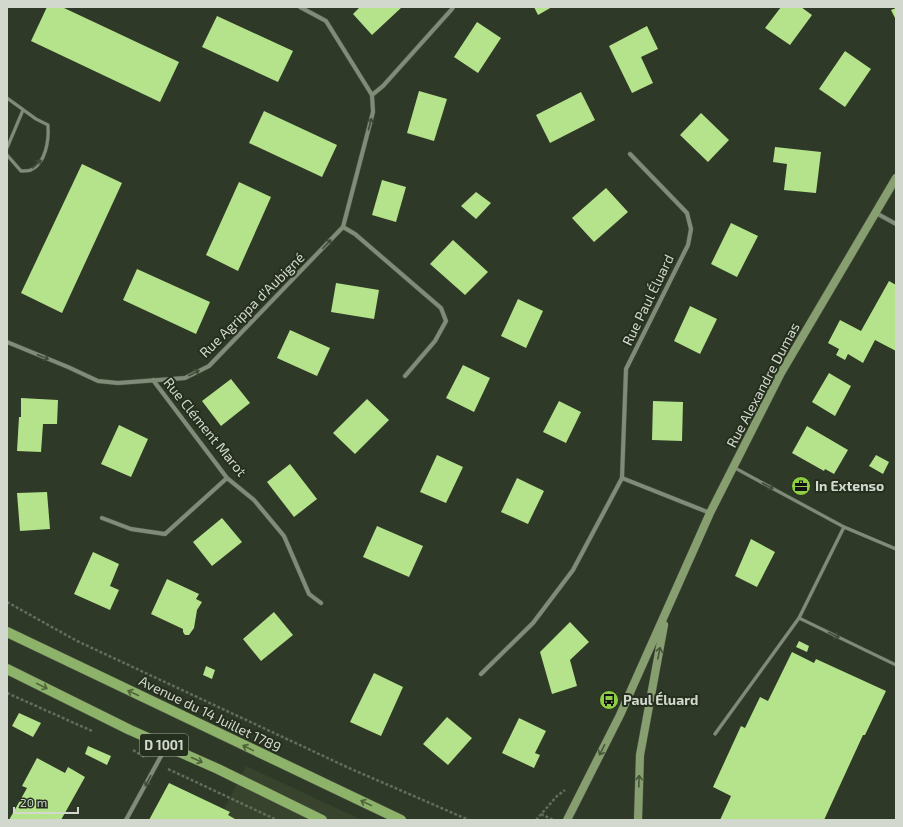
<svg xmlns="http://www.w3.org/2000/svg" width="903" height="827" viewBox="0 0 903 827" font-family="'Exo 2',sans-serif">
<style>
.built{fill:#37432c}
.building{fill:#b5e38b}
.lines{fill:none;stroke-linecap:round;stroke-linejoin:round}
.lane-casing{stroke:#4b5444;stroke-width:4}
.street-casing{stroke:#4b5444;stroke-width:5}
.secondary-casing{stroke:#4b5444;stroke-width:9}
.primary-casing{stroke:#4b5444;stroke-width:11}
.path{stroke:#636c5d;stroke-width:2.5;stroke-dasharray:3 2;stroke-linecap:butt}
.lane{stroke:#818c78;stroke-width:3}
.street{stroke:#818c78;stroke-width:4}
.secondary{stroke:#879f70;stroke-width:8}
.primary{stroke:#8db269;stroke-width:10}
.oneway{stroke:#414b38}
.oneway2{stroke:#47563a}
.oneway3{stroke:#4f633b}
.labels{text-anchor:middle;stroke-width:4;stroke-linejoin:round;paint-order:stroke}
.shield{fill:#252f1d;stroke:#9ea599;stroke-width:1}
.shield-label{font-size:13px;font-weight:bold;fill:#d2d8ce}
.street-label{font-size:14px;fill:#d2d8ce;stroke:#252f1d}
.poi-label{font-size:14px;font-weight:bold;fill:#d2d8ce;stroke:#252f1d;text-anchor:start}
</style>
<rect width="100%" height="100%" fill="#2f3927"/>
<polygon class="built" points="246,766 362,820 219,820"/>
<g class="building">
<polygon points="47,7 62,7 179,62 160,102 31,41"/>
<polygon points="360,7 402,7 372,35 353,14"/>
<polygon points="534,7 552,7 538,15"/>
<polygon points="781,7 801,7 812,15 790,45 765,28"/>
<polygon points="896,8 896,20 891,10"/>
<polygon points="217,16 293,51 278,82 202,47"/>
<polygon points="477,22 501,38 478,73 454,57"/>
<polygon points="647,26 658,49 641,57 653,83 632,93 609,46"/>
<polygon points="845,51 871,69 845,107 819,89"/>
<polygon points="419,91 447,99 434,141 407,133"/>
<polygon points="581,92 595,120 550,143 536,115"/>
<polygon points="264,111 337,145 322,177 249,143"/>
<polygon points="701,113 729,140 708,162 680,135"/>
<polygon points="775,147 821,152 816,193 784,190 787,164 773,162"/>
<polygon points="82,164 122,183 62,313 21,293"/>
<polygon points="382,180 406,187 396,222 372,215"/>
<polygon points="239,182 271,197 238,271 206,255"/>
<polygon points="606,188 628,212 594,242 572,218"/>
<polygon points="476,192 491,203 476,219 461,206"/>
<polygon points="731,223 758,236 737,277 711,264"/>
<polygon points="453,240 488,272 465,295 430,264"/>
<polygon points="137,269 210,302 196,334 123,300"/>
<polygon points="889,281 896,285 896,351 875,340 863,363 848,354 845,360 836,355 839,349 828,343 840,320 861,331"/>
<polygon points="336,283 379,290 374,319 331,312"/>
<polygon points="518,299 543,311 526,348 501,336"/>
<polygon points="690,306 717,319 700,354 674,341"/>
<polygon points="290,330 330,348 317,376 277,358"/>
<polygon points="463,365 490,378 474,412 446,398"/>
<polygon points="829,373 851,386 835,416 812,402"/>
<polygon points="231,379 250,403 221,426 202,401"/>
<polygon points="21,398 58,400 57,424 43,424 41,452 17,451 19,417 21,417"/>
<polygon points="367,399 389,420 355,454 333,433"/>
<polygon points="559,401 581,412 566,443 543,432"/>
<polygon points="653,401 683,402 682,441 652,440"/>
<polygon points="119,425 148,439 131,477 101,464"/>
<polygon points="807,426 848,450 834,474 825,469 824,471 792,453"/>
<polygon points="437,455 463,467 446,503 420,492"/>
<polygon points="876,455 889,462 883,474 869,466"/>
<polygon points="290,464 317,499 294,517 267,482"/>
<polygon points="517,478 544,491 528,524 501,512"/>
<polygon points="47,492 50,529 20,531 17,493"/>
<polygon points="222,518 242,542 212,566 193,542"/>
<polygon points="377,526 423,546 409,577 363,557"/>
<polygon points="751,539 775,552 757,587 735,576"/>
<polygon points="93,552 119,564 110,586 119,590 110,610 74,594"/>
<polygon points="167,579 199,594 196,599 202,602 197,610 194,628 189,635 185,635 183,632 183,629 151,614"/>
<polygon points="274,612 293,635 261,661 243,639"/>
<polygon points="570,622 589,642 570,660 577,686 552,694 540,652"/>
<polygon points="799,641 809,646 807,652 796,647"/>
<polygon points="792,652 814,663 816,659 886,691 865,735 863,735 824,820 720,820 731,796 713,787 741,726 745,728 760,697 768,701"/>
<polygon points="206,666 215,670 212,679 203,675"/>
<polygon points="374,673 403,687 381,736 350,722"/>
<polygon points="19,713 41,723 33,737 12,726"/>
<polygon points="447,717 472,738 448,765 423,744"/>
<polygon points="519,718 546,731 535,753 540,755 534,768 502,753"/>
<polygon points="88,746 111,756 107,765 85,754"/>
<polygon points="37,758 65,773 68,767 85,777 61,820 9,820 27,788 22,786"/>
<polygon points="169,783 230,812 228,815 235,819 234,820 149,820"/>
</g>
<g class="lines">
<g class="lane-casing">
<g id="lane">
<path d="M 7,98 L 36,119 L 48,125 C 49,140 46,163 31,170 C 28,171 24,171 21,171 L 7,155"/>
<polyline points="7,148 23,110"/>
<polyline points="735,468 844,527 896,549"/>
<polyline points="799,618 896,665"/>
<polyline points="715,734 799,618 844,527"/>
</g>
</g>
<g class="street-casing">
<g id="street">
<polyline points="372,95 383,86 452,9 453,7"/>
<polyline points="876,213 896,224"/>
<polyline points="343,227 355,234 441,308 446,321 435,341 405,376"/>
<polyline points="7,342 68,367 98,381 118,383 185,378 209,366 343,227 373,112 372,95 326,21 300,7"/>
<polyline points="153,380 227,478 254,500 284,536 309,594 321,603"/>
<polyline points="622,478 710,513"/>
<polyline points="102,518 131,529 165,534 227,478"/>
<polyline points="481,674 533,623 573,570 622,478 626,369 688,245 691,229 687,213 630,154"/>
<polyline points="126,820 166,747"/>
</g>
</g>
<g class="secondary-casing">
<g id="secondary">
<polyline points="567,820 620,715 710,513 781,373 896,178"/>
<polyline points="638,820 640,755 664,625"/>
</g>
</g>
<g class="primary-casing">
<g id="primary">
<polyline points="7,632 401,820"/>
<polyline points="7,669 130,730 218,769 322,820"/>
</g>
</g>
<g class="path">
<polyline points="7,602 77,641 349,768 469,820"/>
<polyline points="7,693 92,731"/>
<polyline points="133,750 146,758"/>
<polyline points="168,769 277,820"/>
<polyline points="541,814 553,820"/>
<polyline points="536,820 557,796 565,790"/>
</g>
<use href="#lane" class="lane"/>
<use href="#street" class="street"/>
<use href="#secondary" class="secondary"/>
<use href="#primary" class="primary"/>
</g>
<defs><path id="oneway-shaft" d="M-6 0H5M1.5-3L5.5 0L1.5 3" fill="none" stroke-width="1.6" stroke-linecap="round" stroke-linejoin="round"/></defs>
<g class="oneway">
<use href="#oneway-shaft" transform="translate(370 124) rotate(-75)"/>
<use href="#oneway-shaft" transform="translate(37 164) rotate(-42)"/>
<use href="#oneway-shaft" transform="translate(327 244) rotate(-46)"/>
<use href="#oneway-shaft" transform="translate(43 357) rotate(22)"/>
<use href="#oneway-shaft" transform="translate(194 373) rotate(-27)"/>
<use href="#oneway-shaft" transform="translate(768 486) rotate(28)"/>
<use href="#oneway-shaft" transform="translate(834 635) rotate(26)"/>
<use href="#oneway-shaft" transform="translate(148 781) rotate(118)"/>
</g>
<g class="oneway2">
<use href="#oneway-shaft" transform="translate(659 653) rotate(-79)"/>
<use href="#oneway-shaft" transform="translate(602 750) rotate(117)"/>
<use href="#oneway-shaft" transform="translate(639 781) rotate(-88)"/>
</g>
<g class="oneway3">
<use href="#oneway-shaft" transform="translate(42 686) rotate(26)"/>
<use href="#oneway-shaft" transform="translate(133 693) rotate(-155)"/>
<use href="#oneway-shaft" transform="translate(248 748) rotate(-154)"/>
<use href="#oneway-shaft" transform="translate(197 760) rotate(24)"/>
<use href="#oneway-shaft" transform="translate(366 803) rotate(-155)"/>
</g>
<defs>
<g id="office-disc" transform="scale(1)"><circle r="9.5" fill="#8dce44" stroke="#252f1d"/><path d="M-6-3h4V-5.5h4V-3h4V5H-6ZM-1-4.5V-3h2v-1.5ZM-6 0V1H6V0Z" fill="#111"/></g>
<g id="bus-disc" transform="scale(1)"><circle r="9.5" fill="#8dce44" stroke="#252f1d"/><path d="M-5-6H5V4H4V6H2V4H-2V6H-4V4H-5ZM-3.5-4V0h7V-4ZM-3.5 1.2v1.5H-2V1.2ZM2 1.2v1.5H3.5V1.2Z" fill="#111"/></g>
</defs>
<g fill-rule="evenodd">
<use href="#office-disc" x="801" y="486"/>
<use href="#bus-disc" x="609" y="700"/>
</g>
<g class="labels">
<rect class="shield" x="140" y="734" width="48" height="22" rx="3"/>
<g class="shield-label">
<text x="164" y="750">D 1001</text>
</g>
<g class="street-label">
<text transform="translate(648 300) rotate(-64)" y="5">Rue Paul Éluard</text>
<text transform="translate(252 305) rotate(-45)" y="5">Rue Agrippa d'Aubigné</text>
<text transform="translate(763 385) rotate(-62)" y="5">Rue Alexandre Dumas</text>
<text transform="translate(205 427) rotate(51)" y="5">Rue Clément Marot</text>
<text transform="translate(210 714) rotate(26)" y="5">Avenue du 14 Juillet 1789</text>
</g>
<g class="poi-label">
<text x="815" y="491">In Extenso</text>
<text x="623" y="705">Paul Éluard</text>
</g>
</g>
<rect width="903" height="827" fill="none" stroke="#d2d8ce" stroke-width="16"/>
<path d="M14 807v6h64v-6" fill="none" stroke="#d2d8ce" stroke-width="2"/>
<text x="20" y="807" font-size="12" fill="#d2d8ce" stroke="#252f1d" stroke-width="3" paint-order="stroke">20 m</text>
</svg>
